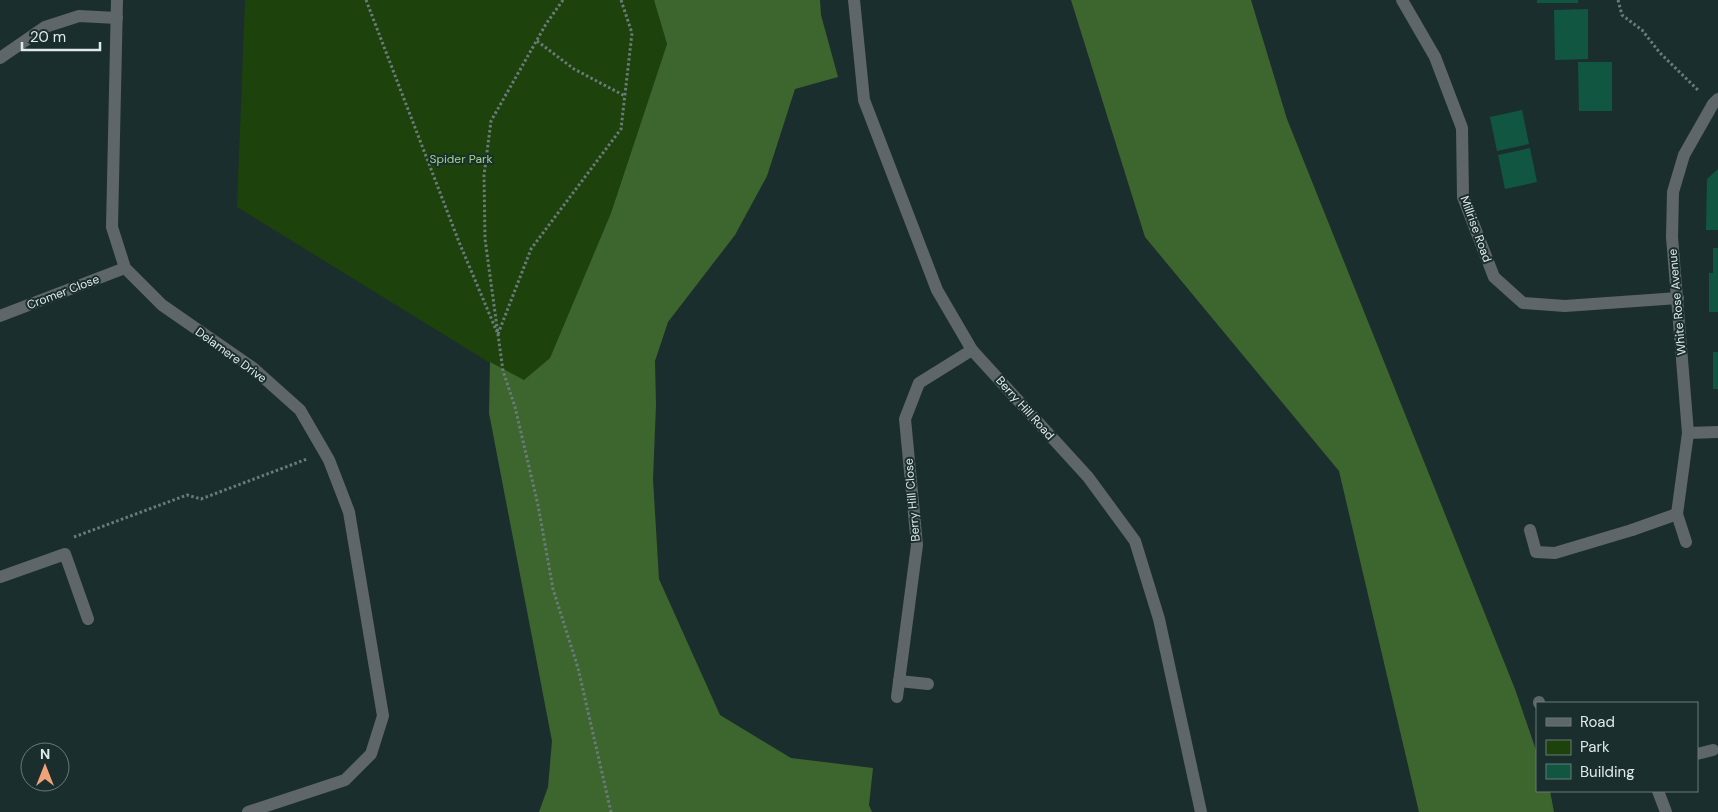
<svg xmlns="http://www.w3.org/2000/svg" width="1718" height="812" viewBox="0 0 1718 812" font-family="'DM Sans',sans-serif">
<style>
.green{fill:#1d420c}
.forest{fill:#3d652e}
.building{fill:#115641}
.lines{fill:none;stroke-linecap:round;stroke-linejoin:round}
.path{stroke:#6b7a7a;stroke-width:3;stroke-dasharray:2.5 2.5;stroke-linecap:butt}
.service{stroke:#5e666a;stroke-width:12}
.minor{stroke:#5e666a;stroke-width:12}
.tertiary{stroke:#5e666a;stroke-width:12}
.labels{text-anchor:middle;stroke-width:4;stroke-linejoin:round;paint-order:stroke}
.park-label{font-size:12px;fill:#9cd787;stroke:#1b2e2e}
.street-label{font-size:12px;fill:#dfeaea;stroke:#1b2e2e}
</style>
<rect width="100%" height="100%" fill="#1b2e2e"/>
<polygon class="green" points="245,0 654,0 667,44 611,213 550,358 524,380 503,371 237,207"/>
<g class="forest">
<polygon points="654,0 820,0 821,15 838,77 795,89 767,176 735,235 668,322 655,361 656,405 653,479 659,579 720,715 791,758 873,768 869,805 872,812 539,812 548,787 552,741 489,413 490,362 524,380 550,358 611,213 667,44"/>
<polygon points="1071,0 1251,0 1287,119 1515,689 1537,753 1537,791 1550,791 1554,812 1419,812 1339,471 1145,237"/>
</g>
<g class="building">
<rect x="1537" y="0" width="41" height="3"/>
<polygon points="1588,9 1588,59 1555,60 1554,10"/>
<polygon points="1578,62 1612,62 1612,111 1579,111"/>
<polygon points="1522,110 1529,144 1497,151 1490,117"/>
<polygon points="1530,148 1537,182 1505,189 1498,155"/>
<polygon points="1718,169 1718,230 1706,230 1707,179"/>
<polygon points="1713,248 1718,248 1718,312 1709,312 1709,273 1713,273"/>
<rect x="1713" y="352" width="5" height="37"/>
</g>
<g class="lines">
<g class="path">
<polyline points="366,0 459,242 497,332"/>
<polyline points="563,0 546,24 491,121 484,175 485,239 503,371 515,407 538,505 553,589 578,668 611,812"/>
<polyline points="1618,0 1622,15 1642,30 1660,53 1699,91"/>
<polyline points="537,41 574,69 625,96"/>
<polyline points="498,334 531,249 621,129 632,33 621,0"/>
<polyline points="74,537 187,495 201,499 307,459"/>
</g>
<g class="service">
<polyline points="1530,530 1536,552 1555,553 1632,530"/>
<polyline points="1539,702 1539,703"/>
</g>
<g class="minor">
<polyline points="117,0 112,227 125,268 162,305 253,368 300,410 329,460 349,512 383,716 371,754 345,780 248,812"/>
<polyline points="1402,0 1435,57 1462,128 1463,197 1494,277 1523,303 1565,306 1678,298"/>
<polyline points="0,58 45,27 79,16 117,18"/>
<polyline points="0,316 125,268"/>
<polyline points="1688,433 1718,432"/>
<polyline points="1677,514 1686,542"/>
<polyline points="1632,530 1677,514 1688,433 1672,237 1673,192 1684,155 1713,104 1718,99"/>
<polyline points="0,577 65,554 88,619"/>
<polyline points="899,681 928,684"/>
<polyline points="897,697 917,545 905,419 919,383 972,350"/>
<polyline points="1697,754 1713,750"/>
<polyline points="1658,791 1666,812"/>
</g>
<polyline class="tertiary" points="854,0 864,100 937,290 972,350 1088,477 1135,541 1159,619 1201,812"/>
</g>
<g class="labels">
<g class="park-label">
<text x="461" y="163">Spider Park</text>
</g>
<g class="street-label">
<text transform="translate(1476 229) rotate(70)" y="4">Millrise Road</text>
<text transform="translate(63 292) rotate(-21)" y="4">Cromer Close</text>
<text transform="translate(1677 302) rotate(-95)" y="4">White Rose Avenue</text>
<text transform="translate(231 355) rotate(36)" y="4">Delamere Drive</text>
<text transform="translate(1025 408) rotate(48)" y="4">Berry Hill Road</text>
<text transform="translate(912 500) rotate(-95)" y="4">Berry Hill Close</text>
</g>
</g>
<rect x="1536" y="702" width="162" height="90" fill="#1b2e2e" stroke="#697979"/>
<rect x="1546" y="718" width="25" height="8" fill="#5e666a" stroke="#697979"/>
<text x="1580" y="727" font-size="15" fill="#dfeaea">Road</text>
<rect x="1546" y="740" width="25" height="15" fill="#1d420c" stroke="#697979"/>
<text x="1580" y="752" font-size="15" fill="#dfeaea">Park</text>
<rect x="1546" y="764" width="25" height="15" fill="#115641" stroke="#697979"/>
<text x="1580" y="777" font-size="15" fill="#dfeaea">Building</text>
<g transform="translate(45 767)"><circle r="24" fill="#1b2e2e" stroke="#697979"/>
<path d="M0-4L9 19L0 12L-9 19Z" fill="#f0a279"/>
<text y="-8" font-size="14" font-weight="bold" text-anchor="middle" fill="#dfeaea">N</text>
</g>
<path d="M22 42v8h78v-8" fill="none" stroke="#dfeaea" stroke-width="2.5"/>
<text x="30" y="42" font-size="15" fill="#dfeaea" stroke="#1b2e2e" stroke-width="4" paint-order="stroke">20 m</text>
</svg>
